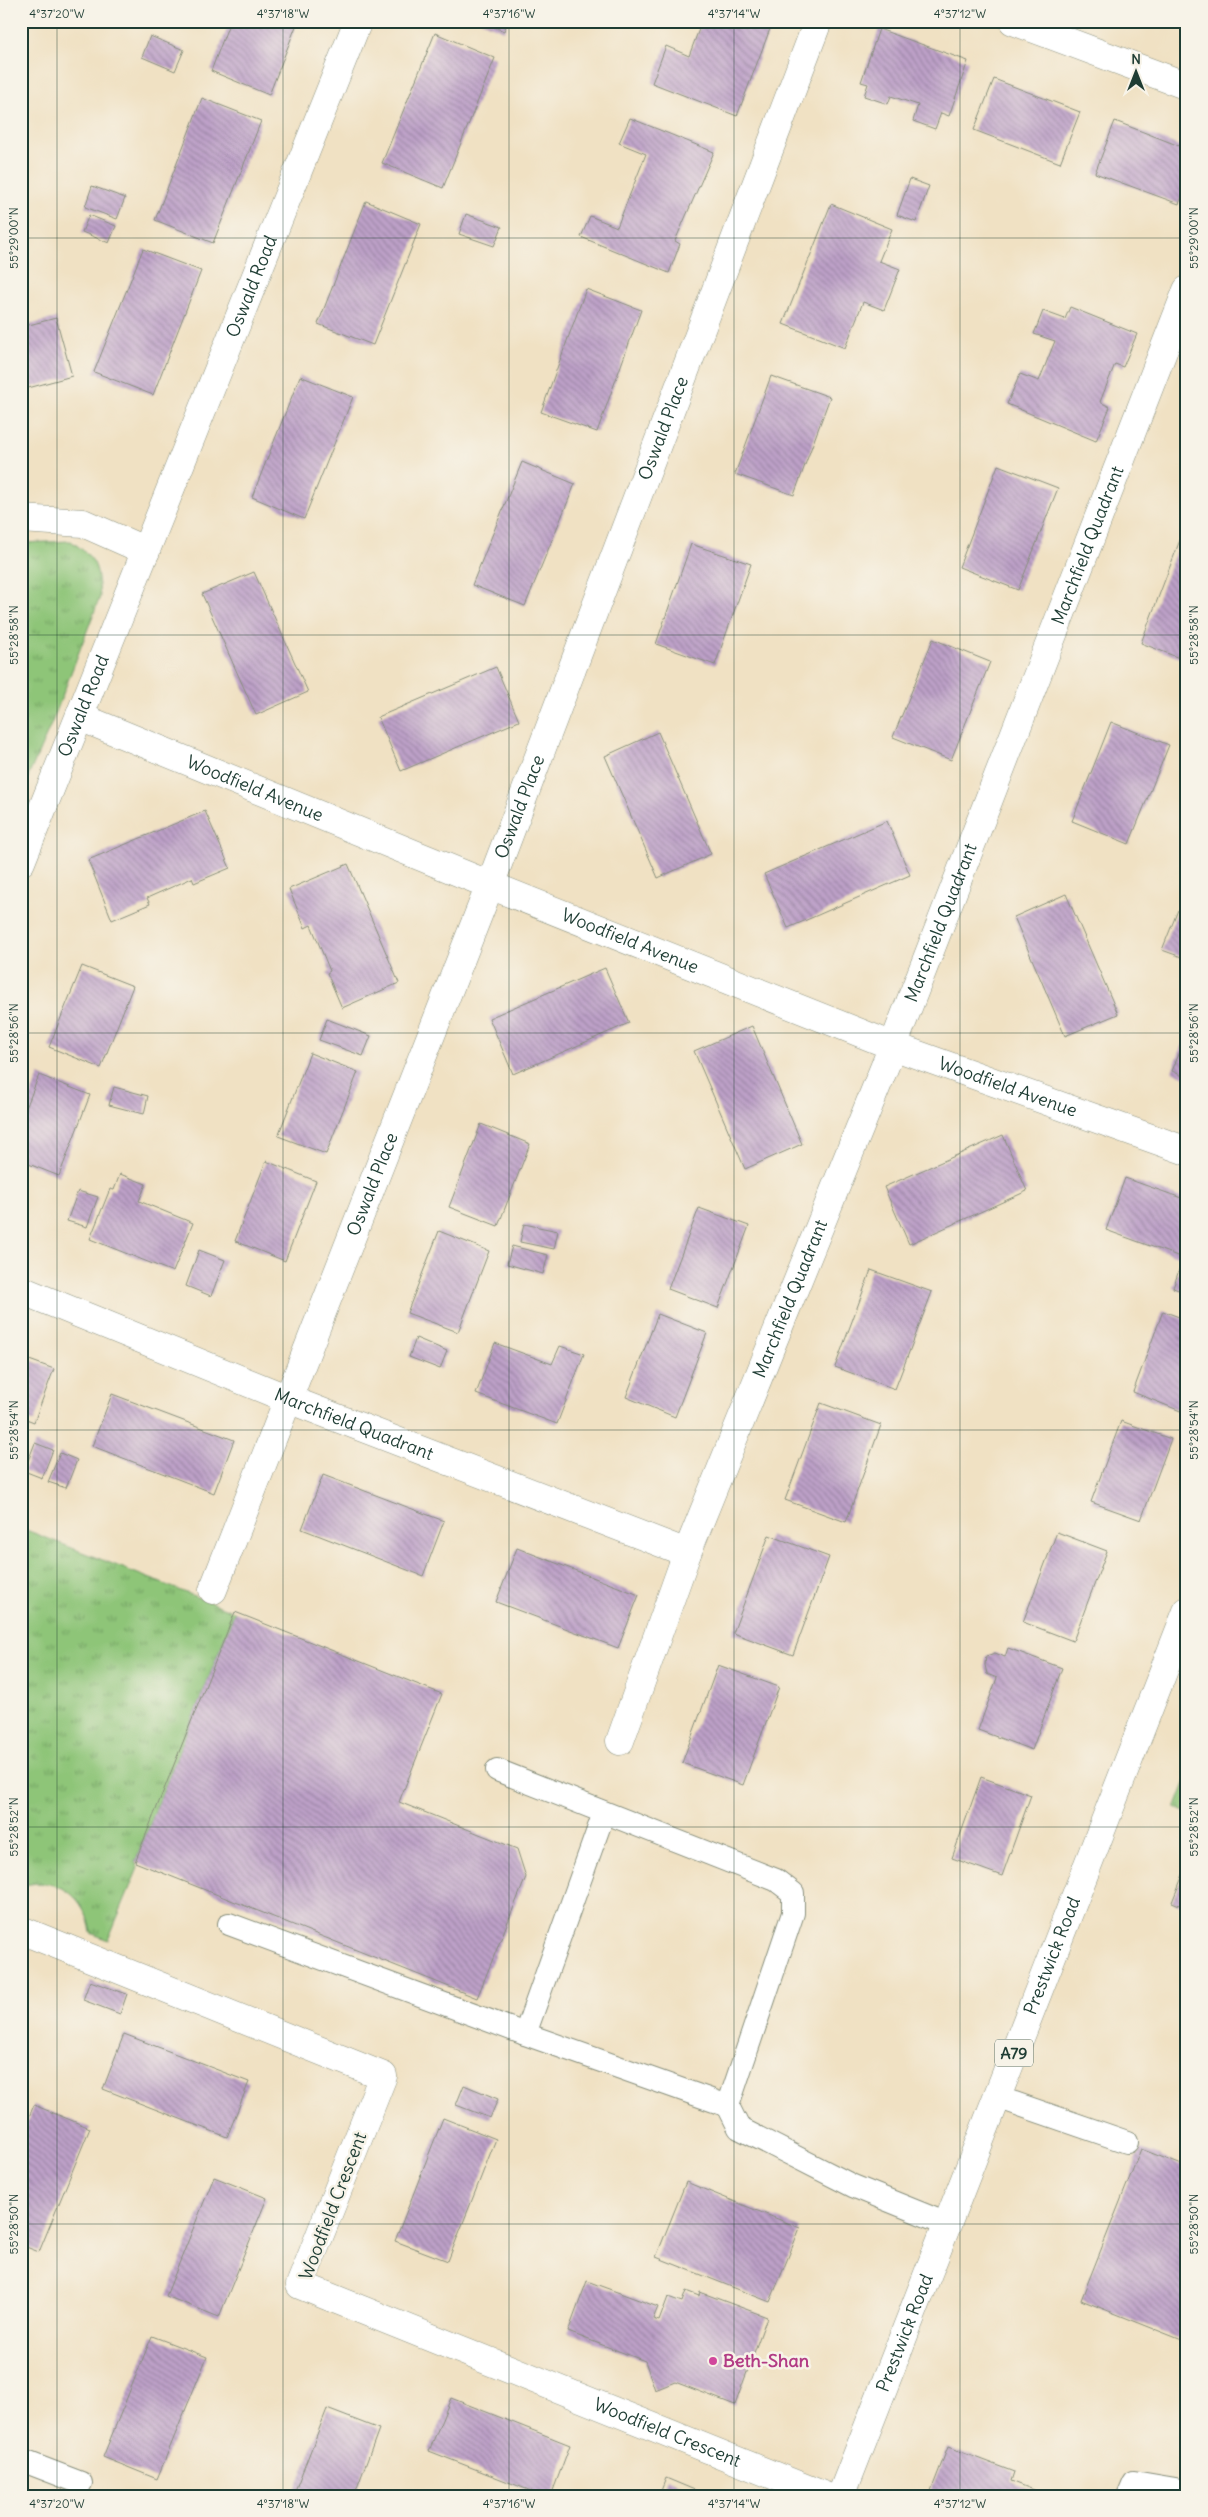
<svg xmlns="http://www.w3.org/2000/svg" width="1208" height="2517" viewBox="0 0 1208 2517" font-family="Delius,sans-serif">
<style>
.grass{fill:url(#grass-tufts);stroke:#568156}
.building{fill:url(#building-back-hatch)}
.lines{fill:none;stroke-linecap:round;stroke-linejoin:round}
.lane-casing{stroke:#888f7c;stroke-width:24}
.street-casing{stroke:#888f7c;stroke-width:29}
.primary-casing{stroke:#888f7c;stroke-width:29}
.lane{stroke:#fff;stroke-width:22}
.street{stroke:#fff;stroke-width:28}
.primary{stroke:#fff;stroke-width:28}
.ticks{fill:none;stroke:#1f3d34;stroke-width:1;stroke-opacity:0.45}
.hotel-dot{fill:#d1479c;stroke:#f7f3e8;stroke-width:2}
.labels{text-anchor:middle;stroke-width:5;stroke-linejoin:round;paint-order:stroke}
.shield{fill:#f7f3e8;stroke:#60746a;stroke-width:1}
.shield-label{font-size:16px;font-weight:bold;fill:#1f3d34}
.street-label{font-size:18px;fill:#1f3d34;stroke:#f7f3e8}
.hotel-label{font-size:18px;font-weight:bold;fill:#b23c85;stroke:#f7f3e8;text-anchor:start}
.neatline{fill:none;stroke:#1f3d34;stroke-width:2}
.ticks-label{font-size:12px;text-anchor:middle;fill:#1f3d34}
</style>
<defs>
<pattern id="grass-tufts" width="24" height="20" patternUnits="userSpaceOnUse" patternTransform="scale(1.25)"><rect width="24" height="20" fill="#8ec578"/><path d="M3 7l-1-3M5 7V3M7 7l1-3M15 17l-1-3M17 17v-4M19 17l1-3" fill="none" stroke="#73a163"/></pattern>
<pattern id="building-back-hatch" width="6" height="6" patternUnits="userSpaceOnUse" patternTransform="scale(1.25)"><rect width="6" height="6" fill="#bda0c8"/><path d="M-1 5l2 2M0 0l6 6M5-1l2 2" fill="none" stroke="#9984a3"/></pattern>
</defs>
<rect width="100%" height="100%" fill="#f7f3e8"/>
<filter id="ink" filterUnits="userSpaceOnUse"><feTurbulence type="fractalNoise" baseFrequency=".02" numOctaves="2"/><feDisplacementMap in="SourceGraphic" scale="10" xChannelSelector="R" yChannelSelector="G"/><feConvolveMatrix kernelMatrix="1 2 1 2 8 2 1 2 1" color-interpolation-filters="sRGB"/></filter>
<filter id="wash" filterUnits="userSpaceOnUse"><feTurbulence type="fractalNoise" baseFrequency=".0096" numOctaves="4" result="noise"/><feDisplacementMap in="SourceGraphic" scale="20" xChannelSelector="R" yChannelSelector="G"/><feGaussianBlur stdDeviation="1.12" result="paint"/><feColorMatrix in="noise" values="0 0 0 0 0 0 0 0 0 0 0 0 0 0 0 0 0 1.4 0 .05"/><feComposite in="paint" operator="in"/></filter>
<g filter="url(#wash)">
<rect width="100%" height="100%" fill="#f0e1c3"/>
<g class="grass">
<path d="M 71,541 C 98,561 97,564 100,597 L 53,720 L 21,793 L 21,543 Z"/>
<path d="M 21,1528 L 235,1612 L 135,1862 L 138,1868 L 108,1940 L 91,1933 C 86,1897 59,1875 21,1886 Z"/>
<polygon points="1187,1779 1187,1813 1175,1808"/>
</g>
<g id="blocks">
<g class="building">
<polygon points="230,21 298,21 269,95 211,71"/>
<polygon points="480,21 508,21 504,31"/>
<polygon points="702,21 773,21 737,116 652,83 666,46 689,56"/>
<polygon points="879,29 968,61 949,116 941,113 935,129 913,121 918,105 891,96 888,104 864,96 868,84 861,82"/>
<polygon points="435,33 495,58 443,188 382,163"/>
<polygon points="150,36 184,50 175,71 142,57"/>
<polygon points="994,79 1080,112 1060,163 974,130"/>
<polygon points="202,98 261,121 213,243 155,220"/>
<polygon points="630,118 714,152 675,241 680,244 669,273 581,237 590,216 617,227 646,154 619,143"/>
<polygon points="1115,121 1187,149 1187,184 1179,204 1095,173"/>
<polygon points="910,179 929,186 916,222 897,215"/>
<polygon points="92,186 125,198 117,219 85,207"/>
<polygon points="366,201 421,224 373,345 318,324"/>
<polygon points="831,204 892,229 879,261 900,269 884,310 863,302 845,348 783,324"/>
<polygon points="466,214 502,227 494,246 459,234"/>
<polygon points="89,215 116,226 109,243 82,232"/>
<polygon points="143,249 201,271 153,395 94,372"/>
<polygon points="586,289 641,310 597,432 541,412"/>
<polygon points="1070,307 1137,334 1123,367 1115,364 1100,402 1110,407 1096,441 1007,404 1020,374 1039,381 1055,341 1034,334 1043,311 1065,319"/>
<polygon points="56,318 72,376 21,390 21,327"/>
<polygon points="300,376 353,397 304,519 252,497"/>
<polygon points="771,376 830,397 794,495 735,474"/>
<polygon points="522,462 575,484 525,606 472,585"/>
<polygon points="998,465 1058,488 1018,590 959,567"/>
<polygon points="1180,540 1187,543 1187,661 1141,643"/>
<polygon points="691,544 751,564 715,665 656,644"/>
<polygon points="254,572 308,692 256,715 202,594"/>
<polygon points="933,639 990,662 951,760 893,737"/>
<polygon points="496,667 519,721 401,771 378,717"/>
<polygon points="1111,722 1169,745 1129,844 1072,821"/>
<polygon points="658,732 711,854 658,878 605,756"/>
<polygon points="205,811 230,868 194,883 192,878 147,898 150,904 112,920 88,860"/>
<polygon points="887,821 910,875 788,928 764,874"/>
<polygon points="348,864 399,983 342,1008 327,973 330,971 311,925 305,928 289,889"/>
<polygon points="1066,894 1118,1014 1065,1036 1014,917"/>
<polygon points="1178,910 1187,913 1187,959 1162,950"/>
<polygon points="82,966 133,986 101,1068 49,1047"/>
<polygon points="605,968 629,1023 513,1074 489,1018"/>
<polygon points="327,1019 371,1036 363,1056 319,1040"/>
<polygon points="752,1026 802,1144 745,1169 694,1051"/>
<polygon points="1187,1035 1187,1078 1172,1071"/>
<polygon points="310,1053 358,1072 326,1154 278,1136"/>
<polygon points="39,1075 90,1095 59,1176 21,1161 21,1121"/>
<polygon points="114,1087 148,1096 144,1114 109,1105"/>
<polygon points="481,1124 530,1144 498,1226 449,1207"/>
<polygon points="1003,1135 1027,1191 909,1244 884,1187"/>
<polygon points="266,1161 316,1181 285,1261 235,1241"/>
<polygon points="120,1174 146,1184 139,1201 193,1223 173,1272 90,1239 110,1189 114,1190"/>
<polygon points="1125,1178 1187,1200 1187,1293 1173,1288 1183,1258 1106,1230"/>
<polygon points="78,1191 98,1197 87,1227 67,1221"/>
<polygon points="699,1208 749,1226 718,1308 668,1289"/>
<polygon points="524,1224 558,1231 554,1249 520,1242"/>
<polygon points="439,1231 489,1251 458,1332 407,1313"/>
<polygon points="512,1246 548,1255 543,1274 507,1264"/>
<polygon points="199,1250 225,1260 211,1296 186,1286"/>
<polygon points="871,1270 932,1292 895,1389 835,1367"/>
<polygon points="1163,1311 1187,1320 1187,1401 1183,1412 1133,1392"/>
<polygon points="658,1314 707,1333 675,1417 626,1397"/>
<polygon points="416,1338 447,1351 440,1369 409,1357"/>
<polygon points="495,1343 552,1364 560,1346 584,1354 557,1424 476,1394"/>
<polygon points="21,1357 54,1369 34,1422 21,1417"/>
<polygon points="112,1394 234,1440 214,1493 92,1446"/>
<polygon points="821,1403 881,1425 846,1522 785,1500"/>
<polygon points="1121,1421 1171,1439 1141,1520 1091,1502"/>
<polygon points="35,1443 53,1450 42,1478 24,1471"/>
<polygon points="60,1453 77,1460 66,1488 48,1482"/>
<polygon points="323,1475 444,1521 423,1576 302,1529"/>
<polygon points="1057,1532 1107,1551 1073,1641 1023,1622"/>
<polygon points="769,1535 829,1557 793,1655 733,1633"/>
<polygon points="517,1548 639,1595 618,1648 496,1602"/>
<polygon points="235,1612 442,1694 399,1802 517,1849 526,1877 477,1998 135,1862"/>
<polygon points="1008,1648 1062,1668 1032,1750 978,1730 997,1678 987,1674 985,1665 986,1656 995,1653 1005,1657"/>
<polygon points="718,1665 779,1687 743,1785 682,1763"/>
<polygon points="981,1777 1031,1795 1002,1876 952,1858"/>
<polygon points="1187,1865 1187,1908 1172,1902"/>
<polygon points="90,1981 127,1994 120,2014 83,2000"/>
<polygon points="124,2034 249,2082 227,2137 103,2089"/>
<polygon points="464,2085 498,2099 490,2118 456,2105"/>
<polygon points="34,2105 90,2128 39,2252 21,2245 21,2136"/>
<polygon points="443,2118 496,2139 448,2261 395,2241"/>
<polygon points="1141,2149 1187,2167 1187,2342 1081,2300"/>
<polygon points="214,2177 267,2198 219,2317 166,2296"/>
<polygon points="686,2182 800,2228 770,2302 656,2257"/>
<polygon points="587,2281 658,2307 653,2319 659,2321 668,2297 682,2302 686,2291 699,2296 700,2292 767,2317 735,2405 675,2382 655,2390 645,2361 568,2332"/>
<polygon points="152,2336 207,2357 157,2479 103,2457"/>
<polygon points="451,2398 570,2445 551,2496 544,2496 429,2451"/>
<polygon points="327,2409 379,2429 354,2496 293,2496"/>
<polygon points="948,2447 1014,2472 1011,2481 1049,2496 929,2496"/>
<polygon points="666,2478 709,2496 659,2496"/>
</g>
</g>
</g>
<g filter="url(#ink)">
<use href="#blocks" fill-opacity="0" stroke="#888f7c" stroke-width="1"/>
<g class="lines">
<g class="lane-casing">
<g id="lane">
<polyline points="497,1770 776,1880 793,1893 793,1913 728,2106 739,2128 853,2186 947,2224"/>
<polyline points="229,1924 525,2034 728,2106"/>
<polyline points="525,2034 604,1813"/>
<polyline points="997,2097 1127,2142"/>
<polyline points="21,2460 81,2483"/>
<polyline points="1128,2496 1134,2482 1187,2491"/>
</g>
</g>
<g class="street-casing">
<g id="street">
<polyline points="1013,21 1187,86"/>
<polyline points="21,519 83,523 146,551"/>
<path id="s1" d="M 80,717 L 490,885 L 893,1046 L 1187,1151"/>
<path id="s2" d="M 21,862 L 358,21"/>
<path id="s3" d="M 21,1290 L 288,1399 L 687,1553"/>
<path id="s4" d="M 213,1590 L 490,885 L 818,21"/>
<path id="s5" d="M 620,1741 L 687,1553 L 893,1046 L 1187,290"/>
<path id="s6" d="M 21,1930 L 383,2076 L 300,2285 L 825,2496"/>
</g>
</g>
<g class="primary-casing">
<g id="primary">
<path id="s7" d="M 841,2496 L 1187,1611"/>
</g>
</g>
<use href="#lane" class="lane"/>
<use href="#street" class="street"/>
<use href="#primary" class="primary"/>
</g>
</g>
<path class="ticks" d="M 57,21 L 57,2496M 283,21 L 283,2496M 509,21 L 509,2496M 734,21 L 734,2496M 960,21 L 960,2496M 1185,21 L 1185,2496M 21,238 L 1187,238M 21,635 L 1187,635M 21,1033 L 1187,1033M 21,1430 L 1187,1430M 21,1827 L 1187,1827M 21,2224 L 1187,2224"/>
<circle class="hotel-dot" cx="713" cy="2361" r="5"/>
<g class="labels">
<rect class="shield" x="995" y="2039.5" width="38" height="27" rx="4"/>
<g class="shield-label">
<text x="1014" y="2059">A79</text>
</g>
<g class="street-label">
<text dy="6" stroke="none"><textPath href="#s2" startOffset="620">Oswald Road</textPath></text>
<text dy="6" stroke="none"><textPath href="#s4" startOffset="1246">Oswald Place</textPath></text>
<text dy="6" stroke="none"><textPath href="#s5" startOffset="1284">Marchfield Quadrant</textPath></text>
<text dy="6" stroke="none"><textPath href="#s2" startOffset="168">Oswald Road</textPath></text>
<text dy="6" stroke="none"><textPath href="#s1" startOffset="189">Woodfield Avenue</textPath></text>
<text dy="6" stroke="none"><textPath href="#s4" startOffset="841">Oswald Place</textPath></text>
<text dy="6" stroke="none"><textPath href="#s5" startOffset="879">Marchfield Quadrant</textPath></text>
<text dy="6" stroke="none"><textPath href="#s1" startOffset="594">Woodfield Avenue</textPath></text>
<text dy="6" stroke="none"><textPath href="#s1" startOffset="999">Woodfield Avenue</textPath></text>
<text dy="6" stroke="none"><textPath href="#s4" startOffset="436">Oswald Place</textPath></text>
<text dy="6" stroke="none"><textPath href="#s5" startOffset="474">Marchfield Quadrant</textPath></text>
<text dy="6" stroke="none"><textPath href="#s3" startOffset="359">Marchfield Quadrant</textPath></text>
<text dy="6" stroke="none"><textPath href="#s7" startOffset="580">Prestwick Road</textPath></text>
<text transform="translate(333 2206) rotate(-69)" y="6">Woodfield Crescent</text>
<text dy="6" stroke="none"><textPath href="#s7" startOffset="175">Prestwick Road</textPath></text>
<text dy="6" stroke="none"><textPath href="#s6" startOffset="1011">Woodfield Crescent</textPath></text>
</g>
<g class="hotel-label">
<text x="723" y="2367">Beth-Shan</text>
</g>
</g>
<rect width="1208" height="2517" fill="none" stroke="#f7f3e8" stroke-width="55"/>
<g transform="translate(1136 72)" stroke="#f7f3e8" stroke-width="4" paint-order="stroke">
<path d="M0-4L9 19L0 12L-9 19Z" fill="#1f3d34"/>
<text y="-8" font-size="14" font-weight="bold" text-anchor="middle" fill="#1f3d34">N</text>
</g>
<rect x="28" y="28" width="1152" height="2462" class="neatline"/>
<g class="ticks-label">
<text x="57" y="18">4°37'20"W</text>
<text x="283" y="18">4°37'18"W</text>
<text x="509" y="18">4°37'16"W</text>
<text x="734" y="18">4°37'14"W</text>
<text x="960" y="18">4°37'12"W</text>
<text transform="translate(14 238) rotate(-90)" y="4">55°29'00"N</text>
<text transform="translate(1194 238) rotate(-90)" y="4">55°29'00"N</text>
<text transform="translate(14 635) rotate(-90)" y="4">55°28'58"N</text>
<text transform="translate(1194 635) rotate(-90)" y="4">55°28'58"N</text>
<text transform="translate(14 1033) rotate(-90)" y="4">55°28'56"N</text>
<text transform="translate(1194 1033) rotate(-90)" y="4">55°28'56"N</text>
<text transform="translate(14 1430) rotate(-90)" y="4">55°28'54"N</text>
<text transform="translate(1194 1430) rotate(-90)" y="4">55°28'54"N</text>
<text transform="translate(14 1827) rotate(-90)" y="4">55°28'52"N</text>
<text transform="translate(1194 1827) rotate(-90)" y="4">55°28'52"N</text>
<text transform="translate(14 2224) rotate(-90)" y="4">55°28'50"N</text>
<text transform="translate(1194 2224) rotate(-90)" y="4">55°28'50"N</text>
<text x="57" y="2508">4°37'20"W</text>
<text x="283" y="2508">4°37'18"W</text>
<text x="509" y="2508">4°37'16"W</text>
<text x="734" y="2508">4°37'14"W</text>
<text x="960" y="2508">4°37'12"W</text>
</g>
</svg>
